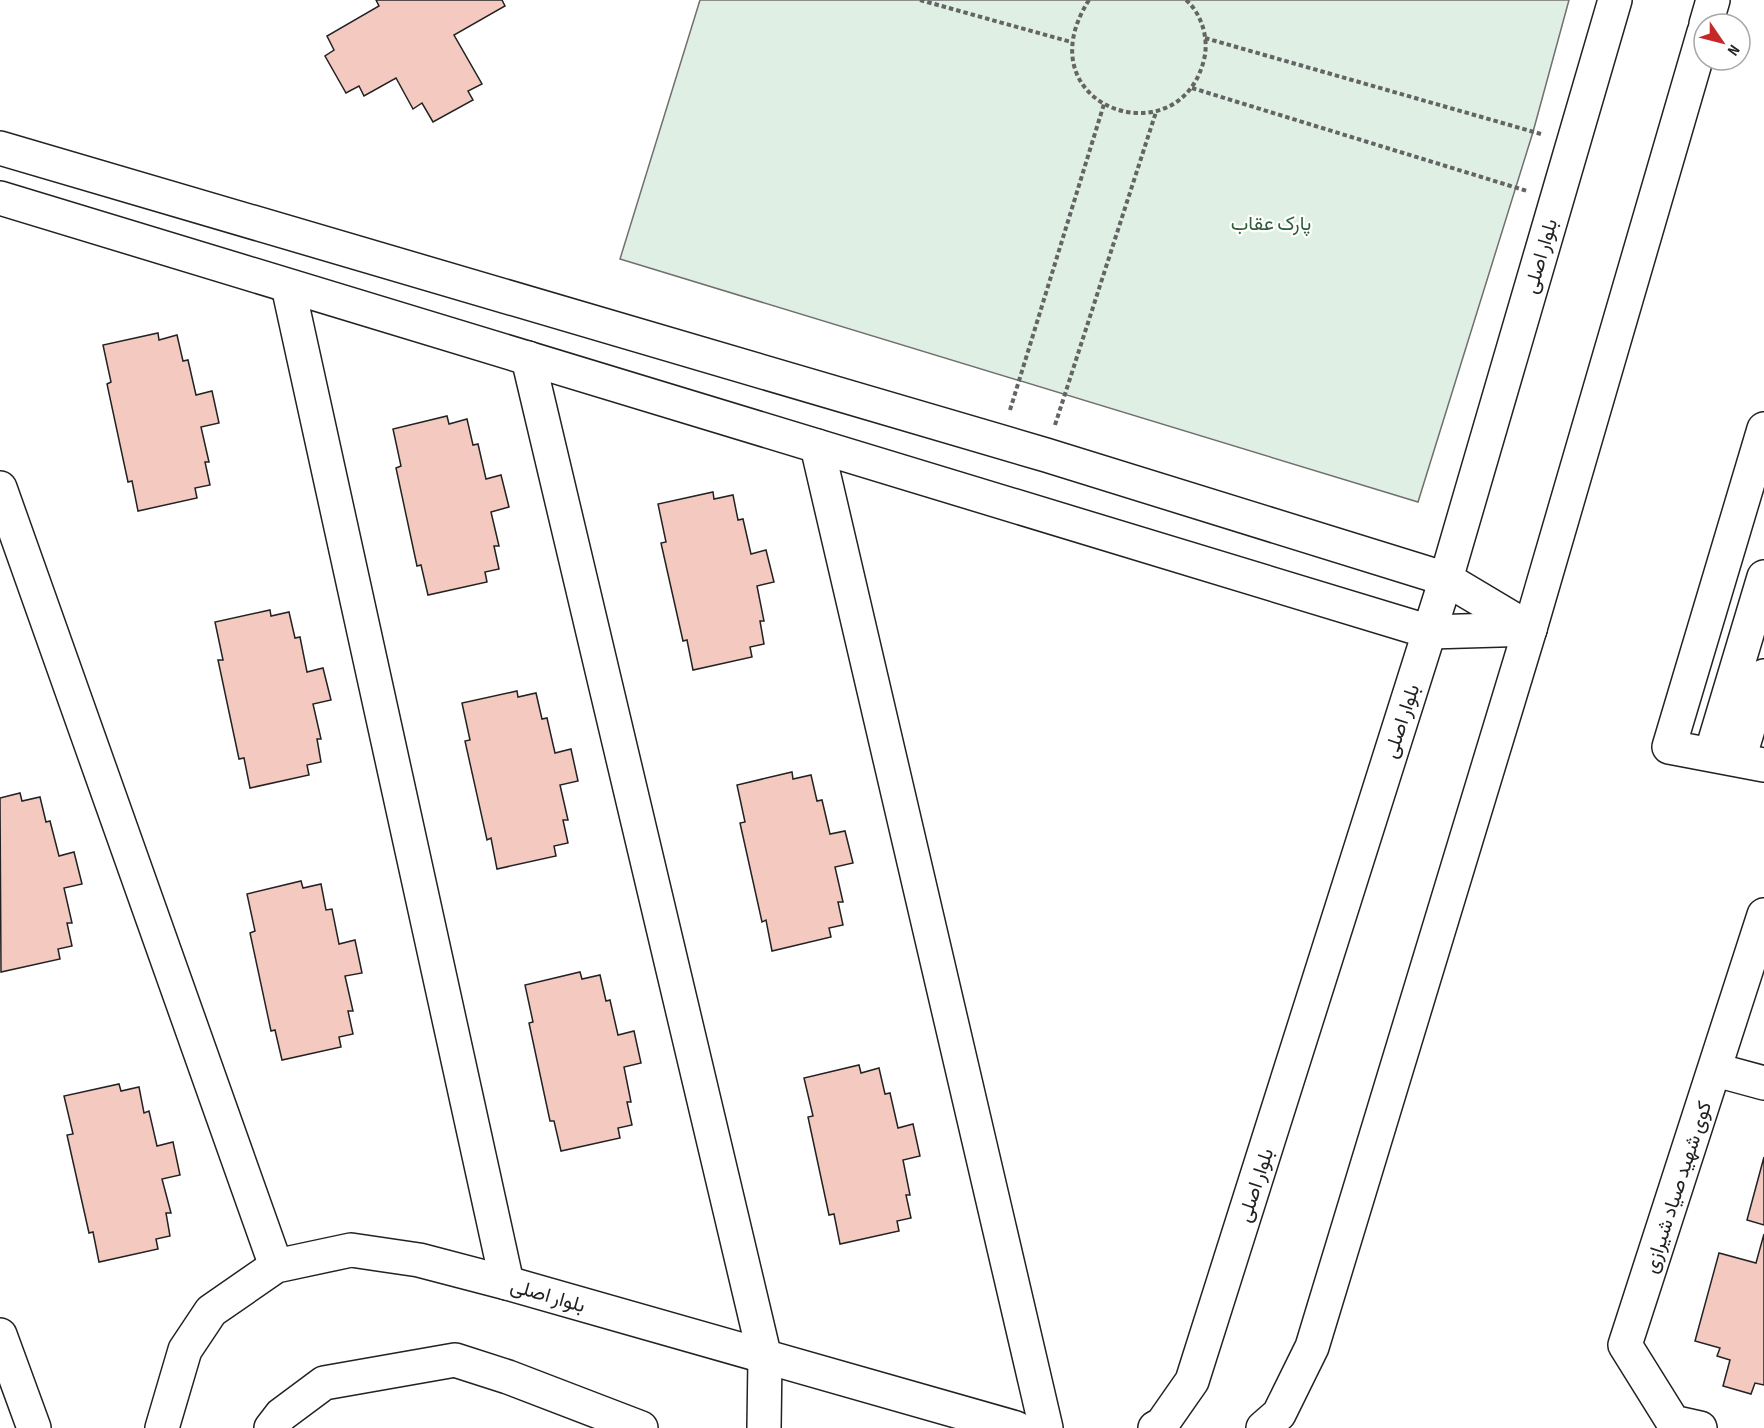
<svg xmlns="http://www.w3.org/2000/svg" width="1764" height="1428" viewBox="0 0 1764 1428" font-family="'Sofia Sans Condensed',Vazirmatn,sans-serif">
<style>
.green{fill:#e0efe3;stroke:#6f6f6f;stroke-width:1.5}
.building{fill:#f3c9c0;stroke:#222;stroke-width:1.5}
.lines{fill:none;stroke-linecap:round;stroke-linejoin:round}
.minor-casing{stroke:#222;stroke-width:36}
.path{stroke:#646464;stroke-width:4;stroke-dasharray:4.5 3;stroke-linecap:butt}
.minor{stroke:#fff;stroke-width:33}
.labels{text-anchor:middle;stroke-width:4.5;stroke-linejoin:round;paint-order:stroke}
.park-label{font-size:20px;fill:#2f5e38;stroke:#fff}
.street-label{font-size:20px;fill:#222;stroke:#fff}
</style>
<rect width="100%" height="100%" fill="#fff"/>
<polygon class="green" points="700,0 1569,0 1533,132 1418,502 620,259"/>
<g class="building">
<polygon points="376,0 502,0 505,6 454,35 482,84 468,91 473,100 433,122 422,103 413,109 396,78 364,96 359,86 346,93 325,56 334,50 327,36 379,6"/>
<polygon points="158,333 159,340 177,335 183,361 188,360 196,395 212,391 219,423 201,427 209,462 205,462 210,485 195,488 197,498 138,511 132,481 128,482 107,384 111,382 103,345"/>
<polygon points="447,416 449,424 467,419 473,445 478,444 486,479 501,475 509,507 491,512 499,546 494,546 499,569 485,572 487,582 428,595 421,565 417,566 396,468 401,466 393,429"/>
<polygon points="713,492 714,499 733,495 738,520 743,519 751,554 766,550 774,582 757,586 764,621 760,621 764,644 750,647 752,657 693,670 687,640 683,641 661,543 666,542 658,504"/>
<polygon points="270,610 271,616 289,612 295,638 300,637 307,672 323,668 331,700 313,704 321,739 317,739 321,762 307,765 309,775 250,788 244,758 239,759 218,660 223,660 215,622"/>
<polygon points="517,691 518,697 536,693 542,719 547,718 555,753 571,749 578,781 560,785 568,820 563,820 568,843 554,846 556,856 497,869 491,838 487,840 465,741 470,740 462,703"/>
<polygon points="792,772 793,779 811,775 817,801 822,800 830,834 845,831 853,863 835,867 843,902 838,902 843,925 829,928 831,937 772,951 766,920 762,922 740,823 745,822 737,785"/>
<polygon points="20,793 22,801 40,797 46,822 50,821 59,856 74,852 82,884 64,888 72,923 67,923 72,946 58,949 60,959 1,972 0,798"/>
<polygon points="301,881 303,888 321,884 326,910 332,909 339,944 355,940 362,973 345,976 353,1011 348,1011 353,1034 339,1037 341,1047 282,1060 275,1030 271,1031 250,933 255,931 247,894"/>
<polygon points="580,972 582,979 600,975 606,1001 610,1000 618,1035 634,1031 641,1063 624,1067 631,1102 627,1102 632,1125 618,1128 620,1138 561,1151 554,1121 550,1121 529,1023 533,1022 525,985"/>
<polygon points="859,1065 861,1073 879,1068 885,1094 890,1093 898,1128 913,1124 920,1156 903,1160 910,1195 906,1195 911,1218 897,1221 899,1231 840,1244 834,1214 829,1215 808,1117 813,1116 804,1078"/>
<polygon points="119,1084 121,1091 139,1087 144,1113 149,1111 157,1146 173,1142 180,1175 162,1179 171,1213 166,1213 170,1236 156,1239 158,1249 99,1262 93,1232 89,1233 67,1135 73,1134 64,1096"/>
<polygon points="1764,1157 1764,1225 1747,1220"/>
<polygon points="1764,1234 1764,1385 1755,1383 1751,1394 1723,1386 1730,1360 1717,1356 1720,1348 1695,1341 1719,1253 1756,1263"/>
</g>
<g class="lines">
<g class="minor-casing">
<g id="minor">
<polyline points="1706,24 1713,0"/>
<polyline points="0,148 1046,455 1446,579 1530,629"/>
<polyline points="0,198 1430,632 1530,629"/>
<polyline points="288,286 507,1283"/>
<polyline points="528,358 765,1358 764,1428"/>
<polyline points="1764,429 1669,747 1764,765"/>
<polyline points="817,446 1046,1428"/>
<polyline points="0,488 276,1266"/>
<polyline points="1711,754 1764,577"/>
<polyline points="1739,759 1764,676"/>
<polyline points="1716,1070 1764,1083"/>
<polyline points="0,1335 34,1428"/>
<polyline points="162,1428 185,1350 211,1311 276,1266 351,1250 419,1260 507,1283 1016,1428"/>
<polyline points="271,1428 281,1415 324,1383 455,1360 508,1377 641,1428"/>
<polyline points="1155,1428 1162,1424 1192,1381 1446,579 1615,0"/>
<polyline points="1263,1428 1279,1414 1312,1347 1530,629 1704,32"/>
<polyline points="1700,1428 1673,1422 1625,1345 1764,915"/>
</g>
</g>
<g class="path">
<polyline points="920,0 1071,42"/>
<path d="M 1089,0 C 1020,108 1184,162 1205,55 C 1208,36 1201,13 1186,0"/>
<polyline points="1205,38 1541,134"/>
<polyline points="1192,88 1527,191"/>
<polyline points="1010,410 1104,104"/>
<polyline points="1055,425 1156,112"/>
</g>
<use href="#minor" class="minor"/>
</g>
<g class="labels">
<g class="park-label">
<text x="1271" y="230">پارک عقاب</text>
</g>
<g class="street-label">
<text transform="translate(1540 256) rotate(-74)" y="7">بلوار اصلی</text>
<text transform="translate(1401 721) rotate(-72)" y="7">بلوار اصلی</text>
<text transform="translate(1255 1185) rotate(-72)" y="7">بلوار اصلی</text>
<text transform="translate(1677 1187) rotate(-72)" y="7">کوی شهید صیاد شیرازی</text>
<text transform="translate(548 1295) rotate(16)" y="7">بلوار اصلی</text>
</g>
</g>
<g transform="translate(1722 42) rotate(125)"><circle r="28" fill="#ffffff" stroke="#a7a7a7" stroke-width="1.5"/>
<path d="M0-4.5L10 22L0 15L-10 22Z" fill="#c62828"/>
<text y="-9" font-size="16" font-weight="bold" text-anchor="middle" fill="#222222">N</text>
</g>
</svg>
